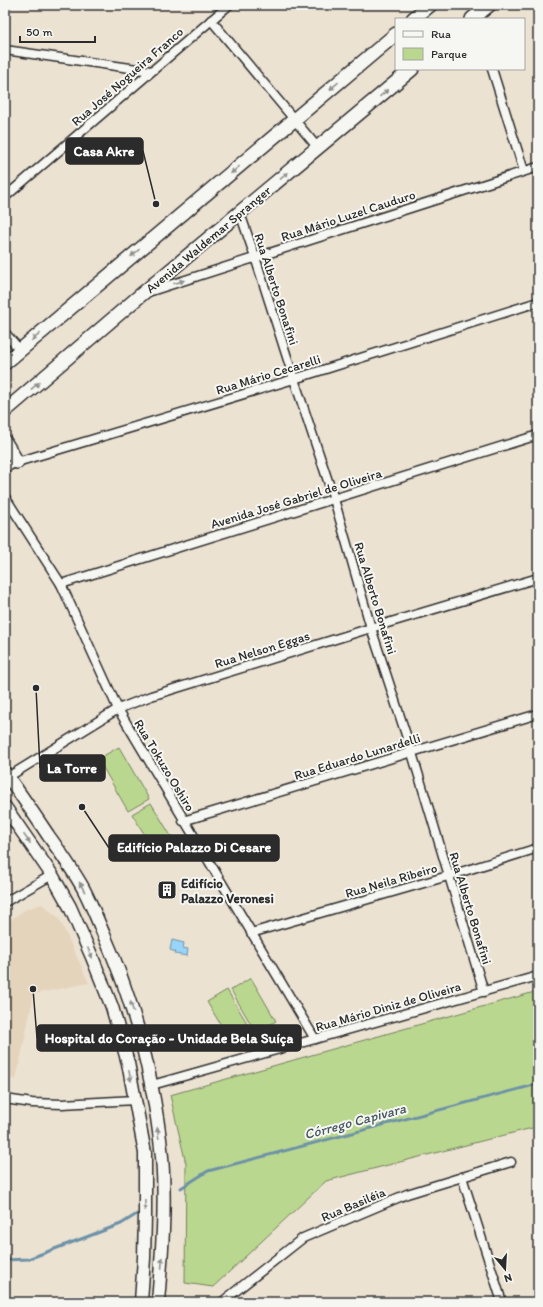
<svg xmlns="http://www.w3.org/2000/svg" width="543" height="1307" viewBox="0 0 543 1307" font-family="Itim,sans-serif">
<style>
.built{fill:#e5d4bc}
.green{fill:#bad78f;stroke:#72815d}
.water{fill:#98d5f9;stroke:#6c91a7}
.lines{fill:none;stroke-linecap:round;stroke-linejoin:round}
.stream{stroke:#6c91a7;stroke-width:3}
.street-casing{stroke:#2b2b2b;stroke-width:11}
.secondary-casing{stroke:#2b2b2b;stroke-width:15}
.primary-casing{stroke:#2b2b2b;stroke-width:16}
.street{stroke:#f6f6f2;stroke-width:8}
.secondary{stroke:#f6f6f2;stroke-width:12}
.primary{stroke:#f6f6f2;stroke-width:13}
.oneway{fill:#90908e}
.labels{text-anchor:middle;stroke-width:4;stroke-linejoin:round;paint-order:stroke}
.street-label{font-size:13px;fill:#2b2b2b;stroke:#f6f6f2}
.poi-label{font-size:13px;font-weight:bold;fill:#2b2b2b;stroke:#f6f6f2;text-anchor:start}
.water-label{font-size:14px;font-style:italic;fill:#46565e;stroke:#f6f6f2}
.leader{fill:none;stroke:#2b2b2b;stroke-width:1.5}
.callout-dot{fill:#2b2b2b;stroke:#f6f6f2;stroke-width:1.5}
.callout{fill:#2b2b2b;stroke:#2b2b2b;stroke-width:1.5}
.callout-label{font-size:14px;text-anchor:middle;font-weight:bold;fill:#fff}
</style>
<rect width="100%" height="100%" fill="#ece2d2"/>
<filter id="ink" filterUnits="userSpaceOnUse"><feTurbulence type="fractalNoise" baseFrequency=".025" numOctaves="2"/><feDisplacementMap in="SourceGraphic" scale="8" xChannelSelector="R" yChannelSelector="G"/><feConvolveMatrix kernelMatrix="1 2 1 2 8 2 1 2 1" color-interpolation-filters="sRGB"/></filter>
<g filter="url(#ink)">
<polygon class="built" points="42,904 59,918 89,983 34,994 16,1080 5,1076 5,924 26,909"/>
<g class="green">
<polygon points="119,747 149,799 128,811 98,759"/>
<polygon points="151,803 177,846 159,858 132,814"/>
<polygon points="251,978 276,1021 256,1033 231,990"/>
<polygon points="227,990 250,1028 230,1040 207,1002"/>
<polygon points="538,991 538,1130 536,1127 326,1181 213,1287 185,1283 186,1164 170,1095"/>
</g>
<polygon class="water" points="172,940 184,943 183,948 188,949 187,956 175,954 176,952 170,950"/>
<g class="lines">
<g class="stream">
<polyline points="181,1188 208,1171 538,1084"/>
<polyline points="5,1260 28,1259 121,1224 137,1214"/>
</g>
<g class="street-casing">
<g id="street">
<polyline points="211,20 318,148"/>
<polyline points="5,50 151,71"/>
<polyline points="492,69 524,171"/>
<polyline points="5,197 229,5"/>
<polyline points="240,213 255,257 294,379 334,499 371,628 412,753 484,992"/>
<polyline points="148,292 538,167"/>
<polyline points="5,333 20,350"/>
<polyline points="5,468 17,462 294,379 538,302"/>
<polyline points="5,497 61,584 118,709 315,1039"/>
<polyline points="61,584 538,435"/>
<polyline points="8,777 118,709 151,696 371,628 538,578"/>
<polyline points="183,821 538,714"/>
<polyline points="5,902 52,875"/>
<polyline points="251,933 448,876 538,848"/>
<polyline points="152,1085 538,976"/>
<polyline points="5,1099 32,1103 62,1104 135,1100"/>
<polyline points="462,1177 502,1302"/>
<polyline points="222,1302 303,1238 407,1194 511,1162"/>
</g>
</g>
<g class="secondary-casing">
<g id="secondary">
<path d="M 5,773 C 20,793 34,814 48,835 C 60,852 73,870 83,888 C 91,903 97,919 104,935 C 136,1007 154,1078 162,1157 C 166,1205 162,1254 158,1302"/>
<polyline points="5,807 52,875 70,907 92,957 112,1007 128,1063 135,1100 145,1153 145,1215 144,1258 141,1302"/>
</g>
</g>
<g class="primary-casing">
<g id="primary">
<polyline points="413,19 430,5"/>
<polyline points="472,19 489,5"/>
<polyline points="5,363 396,34"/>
<polyline points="5,411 142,294 412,69"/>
<polyline points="5,442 17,462"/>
</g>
</g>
<use href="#street" class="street"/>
<use href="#secondary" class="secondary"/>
<use href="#primary" class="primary"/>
</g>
<defs><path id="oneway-solid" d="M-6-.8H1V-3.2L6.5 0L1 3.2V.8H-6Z"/></defs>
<g class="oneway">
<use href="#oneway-solid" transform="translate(334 86) rotate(140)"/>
<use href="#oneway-solid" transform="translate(384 93) rotate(-40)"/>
<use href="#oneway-solid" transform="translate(235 170) rotate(140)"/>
<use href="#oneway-solid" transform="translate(284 176) rotate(-40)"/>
<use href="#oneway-solid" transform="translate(135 253) rotate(140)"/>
<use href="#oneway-solid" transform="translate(179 282) rotate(-18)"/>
<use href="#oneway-solid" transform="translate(36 337) rotate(140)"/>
<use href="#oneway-solid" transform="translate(35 386) rotate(-40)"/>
<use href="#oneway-solid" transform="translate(27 839) rotate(55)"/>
<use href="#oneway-solid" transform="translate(82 887) rotate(-119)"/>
<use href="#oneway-solid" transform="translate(90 953) rotate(66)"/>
<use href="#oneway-solid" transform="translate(132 1007) rotate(-107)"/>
<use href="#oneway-solid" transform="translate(130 1076) rotate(78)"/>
<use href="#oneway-solid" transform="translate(158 1133) rotate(-98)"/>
<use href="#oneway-solid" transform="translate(145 1205) rotate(89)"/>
<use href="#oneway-solid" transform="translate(162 1263) rotate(-85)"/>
</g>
</g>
<defs>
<g id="building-square" transform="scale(1)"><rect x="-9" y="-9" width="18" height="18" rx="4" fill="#2b2b2b" stroke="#f6f6f2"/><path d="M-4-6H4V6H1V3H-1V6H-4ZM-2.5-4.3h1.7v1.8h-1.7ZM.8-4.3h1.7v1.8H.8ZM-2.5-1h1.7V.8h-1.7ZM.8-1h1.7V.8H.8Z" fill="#fff"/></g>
</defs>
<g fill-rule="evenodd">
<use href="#building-square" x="167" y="890"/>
</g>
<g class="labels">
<g class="street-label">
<text transform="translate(127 76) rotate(-41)" y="5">Rua José Nogueira Franco</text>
<text transform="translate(348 215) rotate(-18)" y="5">Rua Mário Luzel Cauduro</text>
<text transform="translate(208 239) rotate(-40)" y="5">Avenida Waldemar Spranger</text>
<text transform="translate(277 289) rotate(72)" y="5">Rua Alberto Bonafini</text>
<text transform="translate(268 374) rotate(-17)" y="5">Rua Mário Cecarelli</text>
<text transform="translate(296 498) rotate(-17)" y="5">Avenida José Gabriel de Oliveira</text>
<text transform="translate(376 598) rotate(73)" y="5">Rua Alberto Bonafini</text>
<text transform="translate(262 649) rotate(-17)" y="5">Rua Nelson Eggas</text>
<text transform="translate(357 756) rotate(-17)" y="5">Rua Eduardo Lunardelli</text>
<text transform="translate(165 765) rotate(59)" y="5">Rua Tokuzo Oshiro</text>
<text transform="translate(391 880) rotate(-16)" y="5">Rua Neila Ribeiro</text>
<text transform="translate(471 908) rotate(73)" y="5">Rua Alberto Bonafini</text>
<text transform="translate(388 1006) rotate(-16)" y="5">Rua Mário Diniz de Oliveira</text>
<text transform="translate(353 1204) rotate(-23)" y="5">Rua Basiléia</text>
</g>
<g class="poi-label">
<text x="181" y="888">Edifício<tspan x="181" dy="15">Palazzo Veronesi</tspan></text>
</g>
<g class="water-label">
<text transform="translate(355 1121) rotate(-15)" y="5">Córrego Capivara</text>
</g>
</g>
<path class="leader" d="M156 204L143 151M36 688L40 768M82 807L109 848M33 989L37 1038"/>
<g class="callout-dot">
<circle cx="156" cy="204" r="4"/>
<circle cx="36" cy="688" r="4"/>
<circle cx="82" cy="807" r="4"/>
<circle cx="33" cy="989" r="4"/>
</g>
<g class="callout">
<rect x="66" y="138" width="77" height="26" rx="4"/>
<rect x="40" y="755" width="65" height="26" rx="4"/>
<rect x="109" y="835" width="170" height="26" rx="4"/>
<rect x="37" y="1025" width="264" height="26" rx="4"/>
</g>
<g class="callout-label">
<text x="104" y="156">Casa Akre</text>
<text x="72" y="773">La Torre</text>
<text x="194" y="852">Edifício Palazzo Di Cesare</text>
<text x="169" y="1043">Hospital do Coração - Unidade Bela Suíça</text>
</g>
<rect width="543" height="1307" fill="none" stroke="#f6f6f2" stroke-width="20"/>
<rect x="10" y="10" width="523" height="1287" fill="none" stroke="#2b2b2b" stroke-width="1.5" filter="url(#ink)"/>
<rect x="395" y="18" width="130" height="52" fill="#f6f6f2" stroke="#a5a5a2"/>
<rect x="403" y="31" width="20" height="6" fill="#f6f6f2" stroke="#a5a5a2"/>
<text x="431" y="38" font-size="12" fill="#2b2b2b">Rua</text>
<rect x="403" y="48" width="20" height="12" fill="#bad78f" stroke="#a5a5a2"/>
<text x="431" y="58" font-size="12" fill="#2b2b2b">Parque</text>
<g transform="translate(505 1269) rotate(162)" stroke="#f6f6f2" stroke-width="3" paint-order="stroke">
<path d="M0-3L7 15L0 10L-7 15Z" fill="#2b2b2b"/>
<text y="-6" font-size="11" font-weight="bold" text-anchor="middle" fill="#2b2b2b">N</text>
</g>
<path d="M20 36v6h75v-6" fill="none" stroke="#2b2b2b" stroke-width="2"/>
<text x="26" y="36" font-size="12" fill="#2b2b2b" stroke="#f6f6f2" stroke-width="3" paint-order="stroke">50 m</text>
</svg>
